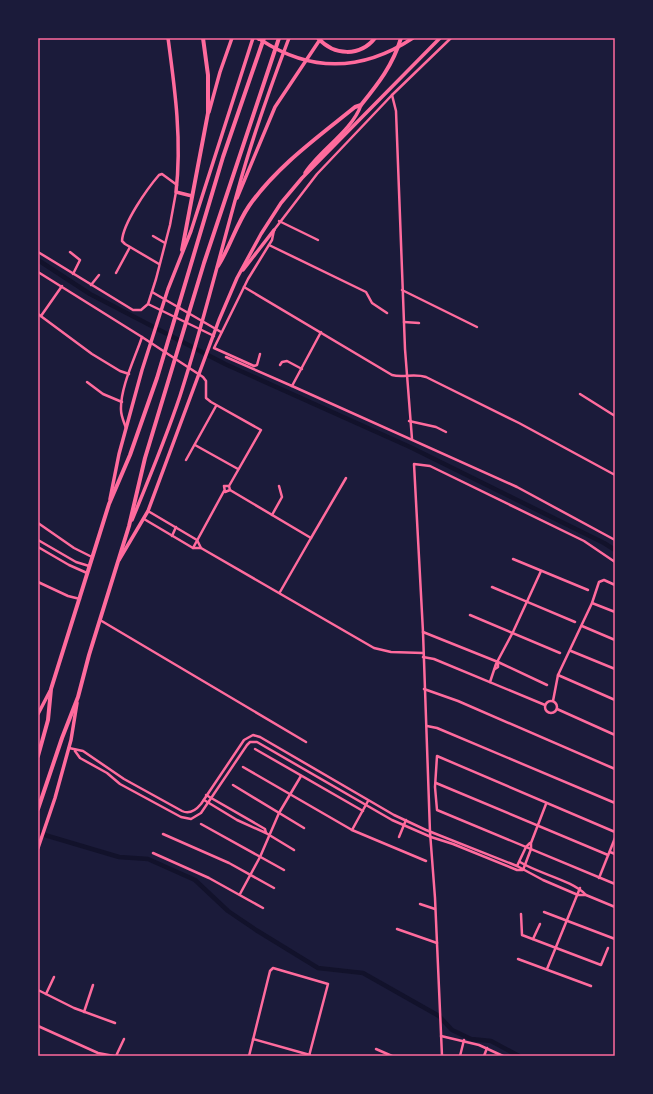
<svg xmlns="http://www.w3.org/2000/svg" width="653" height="1094" viewBox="0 0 653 1094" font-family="'Varela Round',sans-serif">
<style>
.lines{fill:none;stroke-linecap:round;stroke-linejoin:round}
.canal{stroke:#12122b;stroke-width:4.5}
.minor{stroke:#ff6b9d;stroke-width:2.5}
.secondary{stroke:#ff6b9d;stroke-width:3.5}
.primary{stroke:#ff6b9d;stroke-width:3.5}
.trunk{stroke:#ff6b9d;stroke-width:4}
.neatline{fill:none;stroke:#ff6b9d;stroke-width:1.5}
</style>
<rect width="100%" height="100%" fill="#1b1b3a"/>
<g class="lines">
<g class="canal">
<polyline points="38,260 90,294 225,364 410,447 604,543 615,550"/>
<polyline points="38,833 119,857 148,859 195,880 228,911 256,930 318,968 363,973 439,1016 452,1030 471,1039 491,1041 519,1056"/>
</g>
<g class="minor">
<polyline points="392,95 396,111 405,349 412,439"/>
<polyline points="279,221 318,240"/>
<polyline points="153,236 165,243"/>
<polyline points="269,245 366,292 372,303 387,313"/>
<polyline points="38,252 133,310 141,310 148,304 156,279 170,225 176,192"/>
<polyline points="70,252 80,260 73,274"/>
<path d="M 159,264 L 125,244 L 122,241 C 123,223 147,189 159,175 L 162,174 L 177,185"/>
<polyline points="38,272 142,337"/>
<polyline points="116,273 130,247"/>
<polyline points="91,285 99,275"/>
<path d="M 244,287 L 392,375 C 403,378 414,373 426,377 L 519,423 L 615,475"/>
<polyline points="402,290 477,327"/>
<polyline points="152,292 221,332"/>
<polyline points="148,304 214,336"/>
<polyline points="38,314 92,354 120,371 129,374"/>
<polyline points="41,316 62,286"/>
<polyline points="404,322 419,323"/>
<polyline points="260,354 257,365 254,366 214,348 248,279 272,240 274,230 317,174 392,95 451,38"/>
<polyline points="226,357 292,386 321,332"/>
<polyline points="280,365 282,362 287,361 302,369"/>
<polyline points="87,382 103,394 122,402"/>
<polyline points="292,386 517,487 615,540"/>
<polyline points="580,394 615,416"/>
<polyline points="409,421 436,427 446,432"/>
<path d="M 126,428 C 124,422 121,416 121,410 C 120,388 135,358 142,337 L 203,377 L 206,381 L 206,398 L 211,402 L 261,430 L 229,486 L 230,490 L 225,492 L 224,486 L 229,486"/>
<polyline points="195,445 238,469"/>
<polyline points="186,460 216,406"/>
<polyline points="230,490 311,538 280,592"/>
<polyline points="148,511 197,540 201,548"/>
<polyline points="272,515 282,497 279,486"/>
<polyline points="144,519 193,548 201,548 374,648 391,652 423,653"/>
<polyline points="38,523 74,548 92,557"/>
<polyline points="172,536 176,527"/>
<polyline points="311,538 346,478"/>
<polyline points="38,540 76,562 89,566"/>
<polyline points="38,547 69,565 87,573"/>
<polyline points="193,548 224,491"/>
<polyline points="513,559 588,590"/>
<polyline points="38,582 68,596 80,599"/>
<polyline points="492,587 575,622"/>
<polyline points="592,603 615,612"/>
<polyline points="470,615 560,653"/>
<polyline points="100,620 306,742"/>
<polyline points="582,626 615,640"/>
<polyline points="423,632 498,662 547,685"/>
<polyline points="571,651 615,669"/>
<polyline points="423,657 434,659 545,705"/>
<polyline points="495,669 498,667 498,662"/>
<polyline points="558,675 615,700"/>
<polyline points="490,682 496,664 513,632 541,571"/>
<polyline points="424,689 458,701 615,769"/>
<circle cx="551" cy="707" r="6"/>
<polyline points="553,701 558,675 592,603 599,582 604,580 615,585"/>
<polyline points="557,709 615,735"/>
<polyline points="427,726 437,728 615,803"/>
<path d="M 69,748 L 83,751 L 124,779 L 182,811 C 190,815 196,810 201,804 L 244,740 L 253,735 L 260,737 L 394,815 L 426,830 L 517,866 L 526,847 L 530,843"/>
<polyline points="255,749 363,811"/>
<polyline points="75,751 80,758 107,773 120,784 181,817 191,819 201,813 247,745 250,742 257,742 392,820 431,837 453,844 517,870 523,870 531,849 531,843 546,804"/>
<polyline points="243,767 352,830 426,861"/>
<polyline points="436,783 608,855"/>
<polyline points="233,785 304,828"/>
<polyline points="206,795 265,829 266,833 294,850"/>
<polyline points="204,800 237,820 266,833"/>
<polyline points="201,824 284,870"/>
<polyline points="352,830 368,801"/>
<polyline points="615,832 437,756 435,787 437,810 615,884"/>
<polyline points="163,834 229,863 274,888"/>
<polyline points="399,837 406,820"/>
<polyline points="610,852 615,854"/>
<polyline points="153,853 209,878 263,908"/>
<path d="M 520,862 C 539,874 572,880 586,895"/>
<polyline points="517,866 543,880 578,895 586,895 615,907"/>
<polyline points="599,878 615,838"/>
<polyline points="240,894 260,857 279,813 301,776"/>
<polyline points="420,904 435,909"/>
<polyline points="544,912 615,939"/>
<polyline points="521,914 522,935 601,965 608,948"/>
<polyline points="397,929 437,943"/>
<polyline points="533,939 540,924"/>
<polyline points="518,959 591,986"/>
<polyline points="547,969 580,888"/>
<polyline points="38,990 74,1008 115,1023"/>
<polyline points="46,994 54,977"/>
<polyline points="84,1012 93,985"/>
<polyline points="38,1026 98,1053 114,1056"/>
<polyline points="441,1036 479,1045 503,1056"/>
<polyline points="253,1039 310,1055"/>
<polyline points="376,1049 392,1056"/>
<polyline points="116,1056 124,1039"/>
<polyline points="249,1056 270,971 273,968 328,984 309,1056"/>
<polyline points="442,1056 435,898 430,832 423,632 414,464 430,466 584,541 615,562"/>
<polyline points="460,1056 464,1040"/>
<polyline points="484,1056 487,1048"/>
</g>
<g class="secondary">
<path d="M 168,38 C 175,90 182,140 176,192 L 192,196"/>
<polyline points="209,112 220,72 232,38"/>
<polyline points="237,198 275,107 321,38"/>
<polyline points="110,499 119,454 142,370 168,289 191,231 253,38"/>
<path d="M 132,520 C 149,479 166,438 180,396 C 202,328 219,258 238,190 C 252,138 270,88 289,38"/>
<polyline points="38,714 50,691"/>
<polyline points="38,848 55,798 71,740 77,703"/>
</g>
<g class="primary">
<path d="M 261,40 C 312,73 363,71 413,38"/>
<path d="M 305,173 C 320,150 352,131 361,105"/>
<polyline points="243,270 274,230"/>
<polyline points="119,560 148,511 219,320 237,278 261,234 281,203 302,178 440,38"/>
</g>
<g class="trunk">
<polyline points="258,38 259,39"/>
<path d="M 318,38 C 334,56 360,57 375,38"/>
<polyline points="182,250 208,113 208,75 203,38"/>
<path d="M 218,266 C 230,247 236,225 249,206 C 277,166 318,137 355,107 L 361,105 C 378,84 393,65 401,38"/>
<polyline points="38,756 48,720 51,689 109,504 130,455 157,378 223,157 264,38"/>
<polyline points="38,809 62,738 78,697 89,655 129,526 145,458 204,263 279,38"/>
</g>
</g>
<rect width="653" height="1094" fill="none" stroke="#1b1b3a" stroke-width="78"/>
<rect x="39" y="39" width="575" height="1016" class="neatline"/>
</svg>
